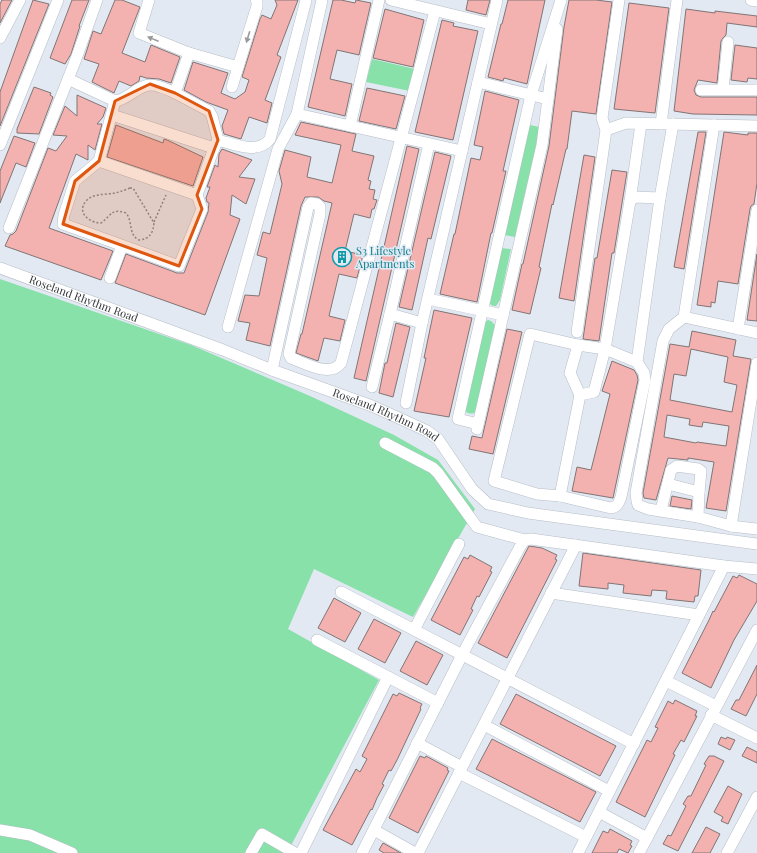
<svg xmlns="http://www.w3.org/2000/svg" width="757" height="853" viewBox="0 0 757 853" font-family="'Playfair Display',serif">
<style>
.green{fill:#87e1a8}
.building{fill:#f3b2b0;stroke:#817575;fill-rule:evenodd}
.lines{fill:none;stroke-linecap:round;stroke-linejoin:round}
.minor-casing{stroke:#b7bec7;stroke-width:12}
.path{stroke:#84898f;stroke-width:1.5;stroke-dasharray:2 2;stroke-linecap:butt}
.minor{stroke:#fff;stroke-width:11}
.oneway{fill:#999a9c}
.marked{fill:#df570e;fill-opacity:0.2;stroke:#df570e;stroke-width:3;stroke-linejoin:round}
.labels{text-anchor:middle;stroke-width:3;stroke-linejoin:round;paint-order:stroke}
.culture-label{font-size:11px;fill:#0d838f;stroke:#e2e9f3;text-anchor:start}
.street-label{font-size:11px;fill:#333639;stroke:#e2e9f3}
</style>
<rect width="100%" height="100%" fill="#e2e9f3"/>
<g class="green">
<polygon points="372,59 415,69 410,91 366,82"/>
<polygon points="530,125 539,127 536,146 515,237 504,235"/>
<polygon points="501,248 511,249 500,300 496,306 493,306 490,304 490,299"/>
<polygon points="0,279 191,345 310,396 394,435 438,460 475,509 413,617 314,569 288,629 379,680 287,853 0,853"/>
<path d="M 488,320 L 491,321 L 495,325 L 476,412 C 472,414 470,414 466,412 L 466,408 L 485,322 Z"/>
</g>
<g class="building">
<polygon points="2,0 12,0 0,23 0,4"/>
<polygon points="33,0 49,4 0,126 0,92"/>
<polygon points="72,0 89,0 79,26 80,26 71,54 65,64 50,58"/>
<polygon points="115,0 122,0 140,7 122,53 145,62 151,45 180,57 171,83 159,79 146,78 140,76 139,81 131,86 119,81 114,93 92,82 99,64 84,59 93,31 101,34"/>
<polygon points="275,0 298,0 277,55 281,57 265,100 272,103 267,123 249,117 241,139 224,134 222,126 228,110 206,102 184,90 193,62 228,73 221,93 235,99 245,92 249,80 242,77 260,19 262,15 271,19 277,5"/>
<polygon points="333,0 341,0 355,3 356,0 371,3 359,55 337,50 330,79 352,84 345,116 308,107"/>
<polygon points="468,0 490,0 486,15 466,10"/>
<polygon points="508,0 545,0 527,84 504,78 503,81 488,77 501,24 502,24"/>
<polygon points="569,0 596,0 612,2 596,114 572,111 567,149 566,149 553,205 552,204 539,267 541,268 530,314 512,310 522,264 523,264 549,146 564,27"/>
<polygon points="629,3 669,8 655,113 614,109"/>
<polygon points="385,9 424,20 413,67 373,58"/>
<polygon points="686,9 715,13 715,11 757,16 757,27 727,23 726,35 723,38 721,41 717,83 698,80 694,90 696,95 701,97 757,97 757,115 693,114 674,111"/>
<polygon points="442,20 454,23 453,26 478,31 453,140 415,132"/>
<polygon points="735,45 757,48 757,79 748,78 747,82 731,80"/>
<polygon points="34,87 51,93 50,95 53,97 39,134 17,133 17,129"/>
<polygon points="367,88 405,96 396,129 359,121"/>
<polygon points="485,91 519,100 503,171 506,171 492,233 491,233 477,302 440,294 454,234 455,234 471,158 480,160 483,147 474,145"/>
<polygon points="77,95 106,108 103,117 97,124 102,124 95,150 88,145 88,160 76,154 49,228 113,251 101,280 5,246 10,235 13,234 16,231 48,148 56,151 67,136 53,135 65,106 77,116"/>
<polygon points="301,122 356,134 352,151 374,156 368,180 371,181 369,189 375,190 373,199 377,200 374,209 372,209 370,218 354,214 345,251 363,255 357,278 339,274 329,316 345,320 340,341 324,338 318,361 296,353 301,334 302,334 332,203 324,201 318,197 305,197 301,206 270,346 246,340 250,323 238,321 245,295 259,296 267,258 257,255 263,232 270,234 282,184 279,171 285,150 311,157 307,177 332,183 341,145 295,135"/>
<polygon points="116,125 163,143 164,139 167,140 203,157 193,186 107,157"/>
<polygon points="698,132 706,132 684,269 674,267"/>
<polygon points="724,132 748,135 748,133 757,133 757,183 754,204 751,206 750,209 738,284 718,281 715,303 711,302 711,307 697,305"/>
<polygon points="14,136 35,143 26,167 16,163 0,203 0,171"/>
<polygon points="407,146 419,149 366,381 354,378"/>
<polygon points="222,149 252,160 239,177 255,179 246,204 232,195 230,215 240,219 205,315 115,283 126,254 177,273 184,273 208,212 209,203 207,202 206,198 210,187 207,187 215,165 218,167 219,154"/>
<polygon points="435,152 451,156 431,239 428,238 412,310 399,307"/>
<polygon points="584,155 595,157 574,301 559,298"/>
<polygon points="612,170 627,172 614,253 612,253 599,341 583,339 595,258 597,258"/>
<polygon points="757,254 757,321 747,320"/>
<polygon points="434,310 472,318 449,417 414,411 426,358 424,358"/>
<polygon points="396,323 410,327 393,397 379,393 385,363 387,363"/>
<polygon points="507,329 522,332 493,454 469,449 472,436 482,438"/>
<path d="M 692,331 L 736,340 L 733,356 L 751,359 L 726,511 L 706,508 L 714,462 L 688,458 L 688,460 L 668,458 L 656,500 L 644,498 L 643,493 L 670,344 L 689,347 ZM 691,349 L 728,357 L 724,382 L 737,385 L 732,412 L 670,400 L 674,374 L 686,376 ZM 667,415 L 690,419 L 689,425 L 702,427 L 703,422 L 729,426 L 726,446 L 697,442 L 696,443 L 664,437 Z"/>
<polygon points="612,361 634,370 637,375 638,380 613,498 572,491 577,467 591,470 610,394 602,391"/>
<polygon points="672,496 692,500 691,509 670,506"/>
<polygon points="529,546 542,548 557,555 555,559 557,560 507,658 478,643"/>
<polygon points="583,553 701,570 698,596 695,596 694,602 666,599 667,591 652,590 651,596 623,593 624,585 608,583 608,589 579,586"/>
<polygon points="470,555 492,567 490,571 492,572 479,597 477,596 471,609 473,610 460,635 431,620 464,557 468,559"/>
<polygon points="739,575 757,584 757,601 734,640 711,688 682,673 709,620 713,611 714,612 733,576 737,578"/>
<polygon points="334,598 361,613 345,642 318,628"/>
<polygon points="374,619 401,633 385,663 358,649"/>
<polygon points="416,641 443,655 427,685 400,671"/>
<polygon points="757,665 757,694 746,716 731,709 736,700 739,700"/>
<polygon points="399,693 422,704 420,708 421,709 397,760 391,771 389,770 382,784 384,785 377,798 372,810 371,809 352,845 323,830 356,769 360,772 367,759 362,756 393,694 397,696"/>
<polygon points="516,694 616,746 600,776 500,724"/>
<polygon points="675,700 697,711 695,716 697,716 684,742 681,740 673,754 675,755 645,817 616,802 647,740 651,742 658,728 655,727 668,701 673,704"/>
<polygon points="721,737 726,739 727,737 735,740 730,750 718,744"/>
<polygon points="492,739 596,792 580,822 476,769"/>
<polygon points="747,747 757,752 757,763 742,756"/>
<polygon points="420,756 425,758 426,756 448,768 447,770 449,771 418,833 389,818"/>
<polygon points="709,756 714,756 724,761 678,851 663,844 668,835 671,836 686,806 683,804 688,796 691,796 706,765 704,764"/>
<polygon points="728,786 742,794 728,824 721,821 723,817 714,812"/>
<polygon points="706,827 720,834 710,853 692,853"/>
<polygon points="610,829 632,841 630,845 632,846 628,853 619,849 617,853 592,853 603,831 608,833"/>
<polygon points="383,843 401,853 384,853 379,850"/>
</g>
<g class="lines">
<g class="minor-casing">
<g id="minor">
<polyline points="149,0 139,33 189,53 238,67 257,6 257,1 256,0"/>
<polyline points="391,0 491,24"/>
<polyline points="751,0 757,1"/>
<polyline points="0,38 20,0"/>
<path d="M 68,79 L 115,101 C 128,100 139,84 151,85 C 159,85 168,90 175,93 L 189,53"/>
<polyline points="478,82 548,99"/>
<polyline points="232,87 238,67"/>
<polyline points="723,89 728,42"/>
<polyline points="701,90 757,90"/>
<polyline points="115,101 99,161 75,181 64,215 63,224 179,266 202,209 197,195 214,148 218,140 212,116 209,111 175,93"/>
<polyline points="297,114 462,151"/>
<polyline points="112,115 214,148"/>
<path d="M 641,124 L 630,201 L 605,349 L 578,345 L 530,334 L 494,481 L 537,494 L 560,496 L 611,508 C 617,507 619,503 621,497 L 645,380 L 644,373 L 637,362 L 660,198 L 673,124"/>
<polyline points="661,124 677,0"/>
<polyline points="714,125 684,317 669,329 663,341 636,493 637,501 638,505 648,509 698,517 731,526 757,529"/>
<polyline points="350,126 379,0"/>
<polyline points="606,130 626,123 757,126"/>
<path d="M 218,140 C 234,144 258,155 270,139 L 306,0"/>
<polyline points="0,145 58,0"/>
<polyline points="99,161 197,195"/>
<polyline points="630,201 635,197 660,198"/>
<polyline points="9,228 76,59 97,0"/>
<path id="s1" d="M 0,268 L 223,350 L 272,370 L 372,406 L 401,419 L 427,431 L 438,439 L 472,489 L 488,504 L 528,513 L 757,544"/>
<polyline points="110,278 122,246"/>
<polyline points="428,299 503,315"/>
<polyline points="390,314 422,323"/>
<polyline points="684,317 757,333"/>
<polyline points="228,327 278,149 297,114 322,0"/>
<polyline points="738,329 757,210"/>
<polyline points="577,332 606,130 602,118 619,0"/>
<polyline points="578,345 570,373 580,395"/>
<path d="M 272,370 L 307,212 L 308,207 L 311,203 L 317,204 L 320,207 L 320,214 L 289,354 L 291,358 C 305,363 330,378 341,363 L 435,11"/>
<polyline points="372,387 390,314 429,144"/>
<polyline points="406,403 422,323 497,0"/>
<polyline points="478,424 458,419 531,95 561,0"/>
<polyline points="477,429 542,145 557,29"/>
<polyline points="385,443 433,468 438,473 477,527 525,540"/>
<polyline points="668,484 699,492 698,517"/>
<polyline points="560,496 580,395 594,392 605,349 637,362"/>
<polyline points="661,510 671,470 677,466 698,469 701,471 699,492"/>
<polyline points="731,526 757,363"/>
<polyline points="341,592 634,744"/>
<polyline points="551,593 699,615"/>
<polyline points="414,630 459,544"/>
<polyline points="317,640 438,703"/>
<polyline points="666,681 716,706"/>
<polyline points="711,715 757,738"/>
<polyline points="484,725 609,791"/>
<polyline points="417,743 462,767"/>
<polyline points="459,773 586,837"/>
<polyline points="599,812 647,838"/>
<polyline points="0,830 30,835 72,853"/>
<polyline points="374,830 415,853"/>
<polyline points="251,853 262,834 295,853"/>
<polyline points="301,853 388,677"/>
<polyline points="362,853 462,655 521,545 525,540 531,539 724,566 757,569"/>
<polyline points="418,853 576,545"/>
<polyline points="578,853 724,566"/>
<polyline points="639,853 757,630"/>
<polyline points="727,853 757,797"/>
</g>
</g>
<g class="path">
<path d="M 130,188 L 133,188 L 154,223 C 153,233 150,239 139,240 C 128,235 133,221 126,213 C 111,208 112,215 101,223 C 90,223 76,213 86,201 C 93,193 106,195 115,193 C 120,192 125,190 130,188 Z"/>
<polyline points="154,222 166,195"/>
</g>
<use href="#minor" class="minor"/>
</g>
<defs><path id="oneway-solid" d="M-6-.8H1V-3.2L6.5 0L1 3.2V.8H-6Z"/></defs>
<g class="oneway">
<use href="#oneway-solid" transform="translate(248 37) rotate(107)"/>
<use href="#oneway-solid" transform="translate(153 39) rotate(-158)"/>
</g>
<path class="marked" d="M 150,84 L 175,93 L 209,111 L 218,140 L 197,195 L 202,209 L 179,266 L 63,224 L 75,181 L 99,161 L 115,101 Z"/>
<defs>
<g id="building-ring" transform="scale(1)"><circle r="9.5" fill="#e2e9f3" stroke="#0f9aa8" stroke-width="1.5"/><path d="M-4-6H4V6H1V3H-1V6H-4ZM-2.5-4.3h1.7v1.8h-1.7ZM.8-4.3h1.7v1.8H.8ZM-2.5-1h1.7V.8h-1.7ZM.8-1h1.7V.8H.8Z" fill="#0f9aa8"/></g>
</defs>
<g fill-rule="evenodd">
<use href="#building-ring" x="342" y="257"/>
</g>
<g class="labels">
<g class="culture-label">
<text x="356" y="255">S3 Lifestyle<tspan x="356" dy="13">Apartments</tspan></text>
</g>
<g class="street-label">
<text dy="4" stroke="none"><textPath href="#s1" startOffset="89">Roseland Rhythm Road</textPath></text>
<text dy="4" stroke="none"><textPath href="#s1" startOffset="413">Roseland Rhythm Road</textPath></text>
</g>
</g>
</svg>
